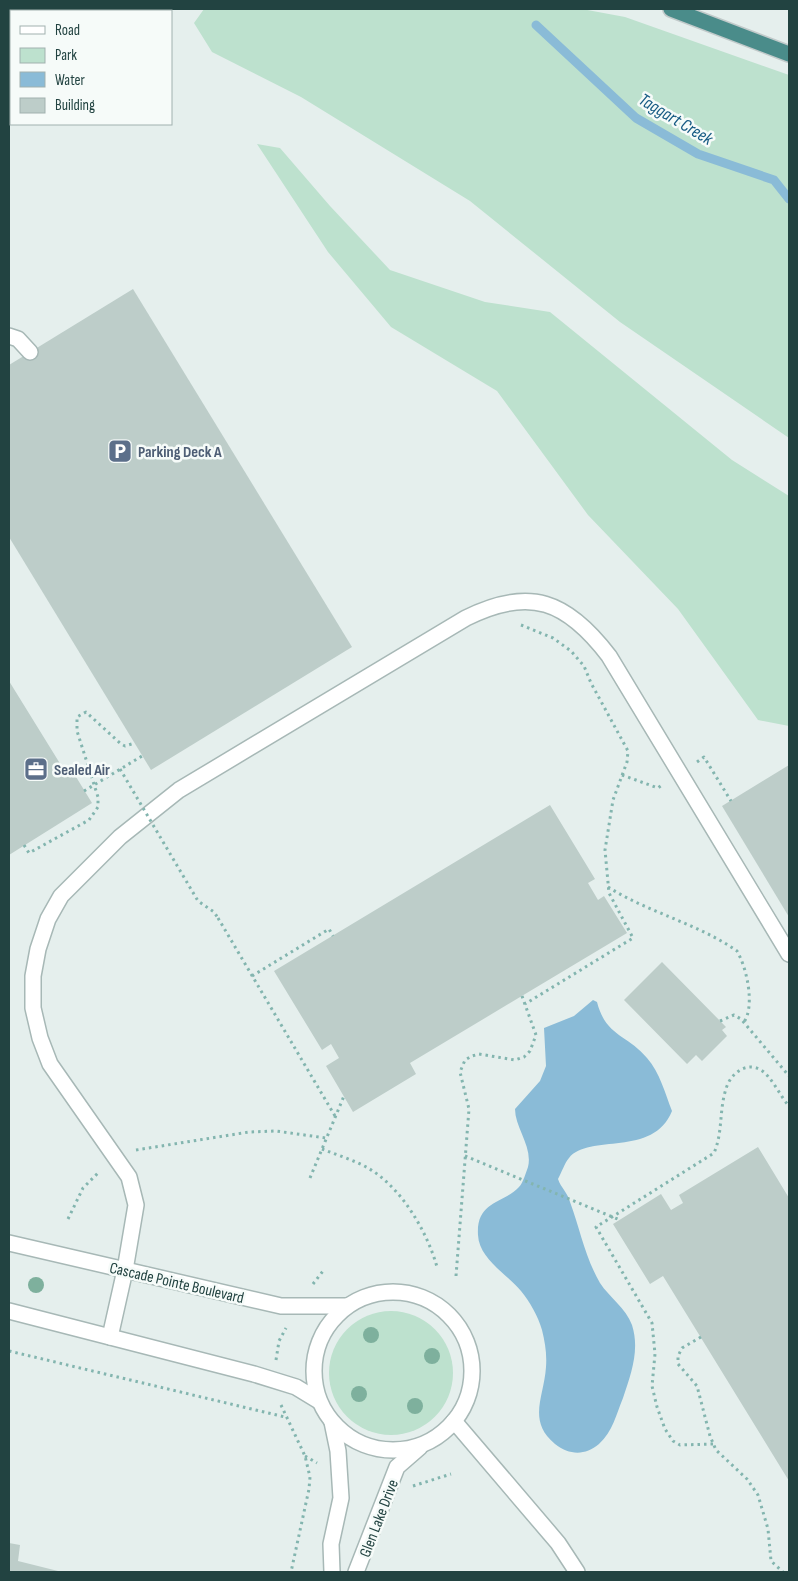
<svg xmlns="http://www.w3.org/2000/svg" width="798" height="1581" viewBox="0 0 798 1581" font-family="'Sofia Sans Condensed',sans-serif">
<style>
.green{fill:#bde1ce}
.water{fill:#8abbd7}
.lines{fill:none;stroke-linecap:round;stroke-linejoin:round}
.stream{stroke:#8abbd7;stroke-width:9}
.building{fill:#bdcdc9}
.service-casing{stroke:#a7b8b6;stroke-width:18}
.minor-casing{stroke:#a7b8b6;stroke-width:18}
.trunk-casing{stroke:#c1caca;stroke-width:18}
.path{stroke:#83b5af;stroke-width:3;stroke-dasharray:2.5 4;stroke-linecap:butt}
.service{stroke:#fff;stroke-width:15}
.minor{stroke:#fff;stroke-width:15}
.trunk{stroke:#4a8c8a;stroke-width:15}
.path-bridge{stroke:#83b5af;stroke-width:3;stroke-dasharray:2.5 4;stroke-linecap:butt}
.tree{fill:#7eb09d}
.labels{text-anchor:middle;stroke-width:5;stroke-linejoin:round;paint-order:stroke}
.service-label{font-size:16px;font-weight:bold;fill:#4e5e75;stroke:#f6fbf9;text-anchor:start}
.street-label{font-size:16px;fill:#224341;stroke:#f6fbf9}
.water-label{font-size:18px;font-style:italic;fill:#175b84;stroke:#f6fbf9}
</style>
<rect width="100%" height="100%" fill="#e5efed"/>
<g class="green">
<polygon points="204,9 582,9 625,17 789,75 789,438 620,322 470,201 301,97 212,52 194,23"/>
<polygon points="257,144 280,148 330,206 390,270 485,302 550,312 732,460 789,496 789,726 758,720 678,609 588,515 497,391 391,327 328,252"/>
<circle cx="391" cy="1373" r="62"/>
</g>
<path class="water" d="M 593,1000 L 597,1002 C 606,1037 627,1034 647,1058 C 660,1073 665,1093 672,1111 C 653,1158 589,1133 569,1158 C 564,1164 562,1172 558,1179 C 561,1188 568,1193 570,1202 C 580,1229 585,1257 600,1283 C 609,1297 626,1308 632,1325 C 640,1350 631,1374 623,1398 C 616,1415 613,1431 599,1444 C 585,1456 569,1455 555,1444 C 527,1421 544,1397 546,1367 C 547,1354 545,1342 542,1330 C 538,1316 530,1302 521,1291 C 507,1274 479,1259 478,1235 C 476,1201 503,1204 519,1187 C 523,1183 526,1172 528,1167 C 533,1147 515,1128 515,1109 L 540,1081 L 546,1066 L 544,1028 L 574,1016 Z"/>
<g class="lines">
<polyline class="stream" points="536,25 636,118 698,154 774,180 789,199"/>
</g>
<g class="building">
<polygon points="133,289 352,647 151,770 9,537 9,365"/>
<polygon points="9,681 64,770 70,767 92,803 9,855"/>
<polygon points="789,765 789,917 722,806"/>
<polygon points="550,805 595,879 588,883 598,900 604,896 627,933 410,1063 416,1074 353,1112 326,1066 339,1058 331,1044 322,1050 274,971"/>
<polygon points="662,962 726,1027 722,1030 727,1036 702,1061 696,1055 687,1064 624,1000"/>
<polygon points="758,1147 789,1198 789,1481 663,1276 650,1284 613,1224 661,1194 671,1210 683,1203 679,1195"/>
<polygon points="9,1543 20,1545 18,1561 62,1572 9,1572"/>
</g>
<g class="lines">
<g class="service-casing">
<g id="service">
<polyline points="9,336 18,339 30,352"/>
<path d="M 110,1337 L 125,1270 L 136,1205 L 129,1177 L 50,1064 L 40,1038 L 33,1008 L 33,976 L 38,949 L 48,919 L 61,896 L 120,837 L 179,790 L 466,618 C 530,586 567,601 609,656 L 789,954"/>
<polyline points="454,1421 558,1543 577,1572"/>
</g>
</g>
<g class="minor-casing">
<g id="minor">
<polyline points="9,1243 281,1306 347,1306"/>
<circle cx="393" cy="1371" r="79"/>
<polyline points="9,1311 254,1374 296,1387 319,1401"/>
<polyline points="332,1422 338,1451 341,1498 331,1544 332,1572"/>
<polyline points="356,1572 397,1467 420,1447"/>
</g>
</g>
<g class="trunk-casing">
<polyline id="trunk" points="671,9 789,54"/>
</g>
<g class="path">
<polyline points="521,625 553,638 571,651 584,666 591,683 628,751 627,762 613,800 605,850 609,893 633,938 525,1004"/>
<polyline points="697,762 704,757 731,801"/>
<polyline points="622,775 658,788 662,785"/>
<polyline points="24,845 29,853 89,820 98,807 98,797 77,731 77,717 86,712 121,744 125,746 135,743"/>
<path d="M 608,887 C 649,913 697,923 737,951 C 747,968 755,1006 744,1022"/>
<polyline points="218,918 335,1116"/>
<polyline points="252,976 329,929 333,936"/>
<polyline points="720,1021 734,1015 741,1019 789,1076"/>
<path d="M 322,1149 C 337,1155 354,1160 368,1168 C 401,1187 427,1231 437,1267"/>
<polyline points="136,1150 249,1132 276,1131 326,1138"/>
<polyline points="465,1156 620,1220"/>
<polyline points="310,1178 344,1096"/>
<polyline points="68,1219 83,1188 99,1172"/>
<polyline points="456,1276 469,1109 460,1072 465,1060 472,1056 479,1054 515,1060 524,1057 530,1051 536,1035 522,996"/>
<polyline points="313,1284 323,1271"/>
<polyline points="701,1337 682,1348 678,1356 678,1364 697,1386 710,1436 716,1450 747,1479 758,1495 768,1529 771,1561 783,1572"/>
<polyline points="9,1351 285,1417"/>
<polyline points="276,1360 279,1341 286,1328"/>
<polyline points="281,1405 305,1456 310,1477 309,1489 291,1572"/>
<path d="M 713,1444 L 680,1445 L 673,1441 L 665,1429 L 657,1407 L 652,1386 L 655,1354 L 652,1323 L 596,1227 L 714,1153 C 723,1132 719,1110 726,1089 C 730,1074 746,1061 761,1070 C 772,1077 780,1096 789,1106"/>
<polyline points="305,1456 317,1463"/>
<polyline points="413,1486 451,1474"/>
</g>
<use href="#service" class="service"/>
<use href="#minor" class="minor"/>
<use href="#trunk" class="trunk"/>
<g class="path-bridge">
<polyline points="120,769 198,901 214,912 218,918"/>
<polyline points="84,791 142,756"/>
</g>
</g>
<g class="tree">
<circle cx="36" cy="1285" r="8"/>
<circle cx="371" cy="1335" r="8"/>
<circle cx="432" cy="1356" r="8"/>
<circle cx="359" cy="1394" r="8"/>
<circle cx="415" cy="1406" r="8"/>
</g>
<defs>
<g id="parking-square" transform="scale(1.25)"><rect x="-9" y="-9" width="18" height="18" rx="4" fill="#5c6f8a" stroke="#f6fbf9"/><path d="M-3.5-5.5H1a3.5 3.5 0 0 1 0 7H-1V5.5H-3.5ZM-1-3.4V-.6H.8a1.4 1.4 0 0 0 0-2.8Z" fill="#fff"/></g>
<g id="office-square" transform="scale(1.25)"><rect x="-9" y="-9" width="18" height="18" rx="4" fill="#5c6f8a" stroke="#f6fbf9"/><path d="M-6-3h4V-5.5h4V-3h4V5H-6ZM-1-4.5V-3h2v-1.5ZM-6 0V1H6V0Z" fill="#fff"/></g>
</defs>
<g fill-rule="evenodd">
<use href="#parking-square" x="120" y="451"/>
<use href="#office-square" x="36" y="769"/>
</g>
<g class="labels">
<g class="service-label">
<text x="138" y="457">Parking Deck A</text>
<text x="54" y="775">Sealed Air</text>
</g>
<g class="street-label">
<text transform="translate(177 1282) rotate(13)" y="6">Cascade Pointe Boulevard</text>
<text transform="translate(378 1518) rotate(-69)" y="6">Glen Lake Drive</text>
</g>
<g class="water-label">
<text transform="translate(676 119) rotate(31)" y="6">Taggart Creek</text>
</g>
</g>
<rect width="798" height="1581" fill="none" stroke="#224341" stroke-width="20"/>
<rect x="10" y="10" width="162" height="115" fill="#f6fbf9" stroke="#a1b1af"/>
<rect x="20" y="26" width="25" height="8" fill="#ffffff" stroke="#a1b1af"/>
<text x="55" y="35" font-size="15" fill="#224341">Road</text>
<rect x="20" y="48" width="25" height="15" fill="#bde1ce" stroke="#a1b1af"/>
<text x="55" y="60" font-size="15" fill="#224341">Park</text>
<rect x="20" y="72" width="25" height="15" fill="#8abbd7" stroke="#a1b1af"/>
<text x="55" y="85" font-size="15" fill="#224341">Water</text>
<rect x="20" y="98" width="25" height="15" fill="#bdcdc9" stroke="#a1b1af"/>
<text x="55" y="110" font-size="15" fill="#224341">Building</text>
</svg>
